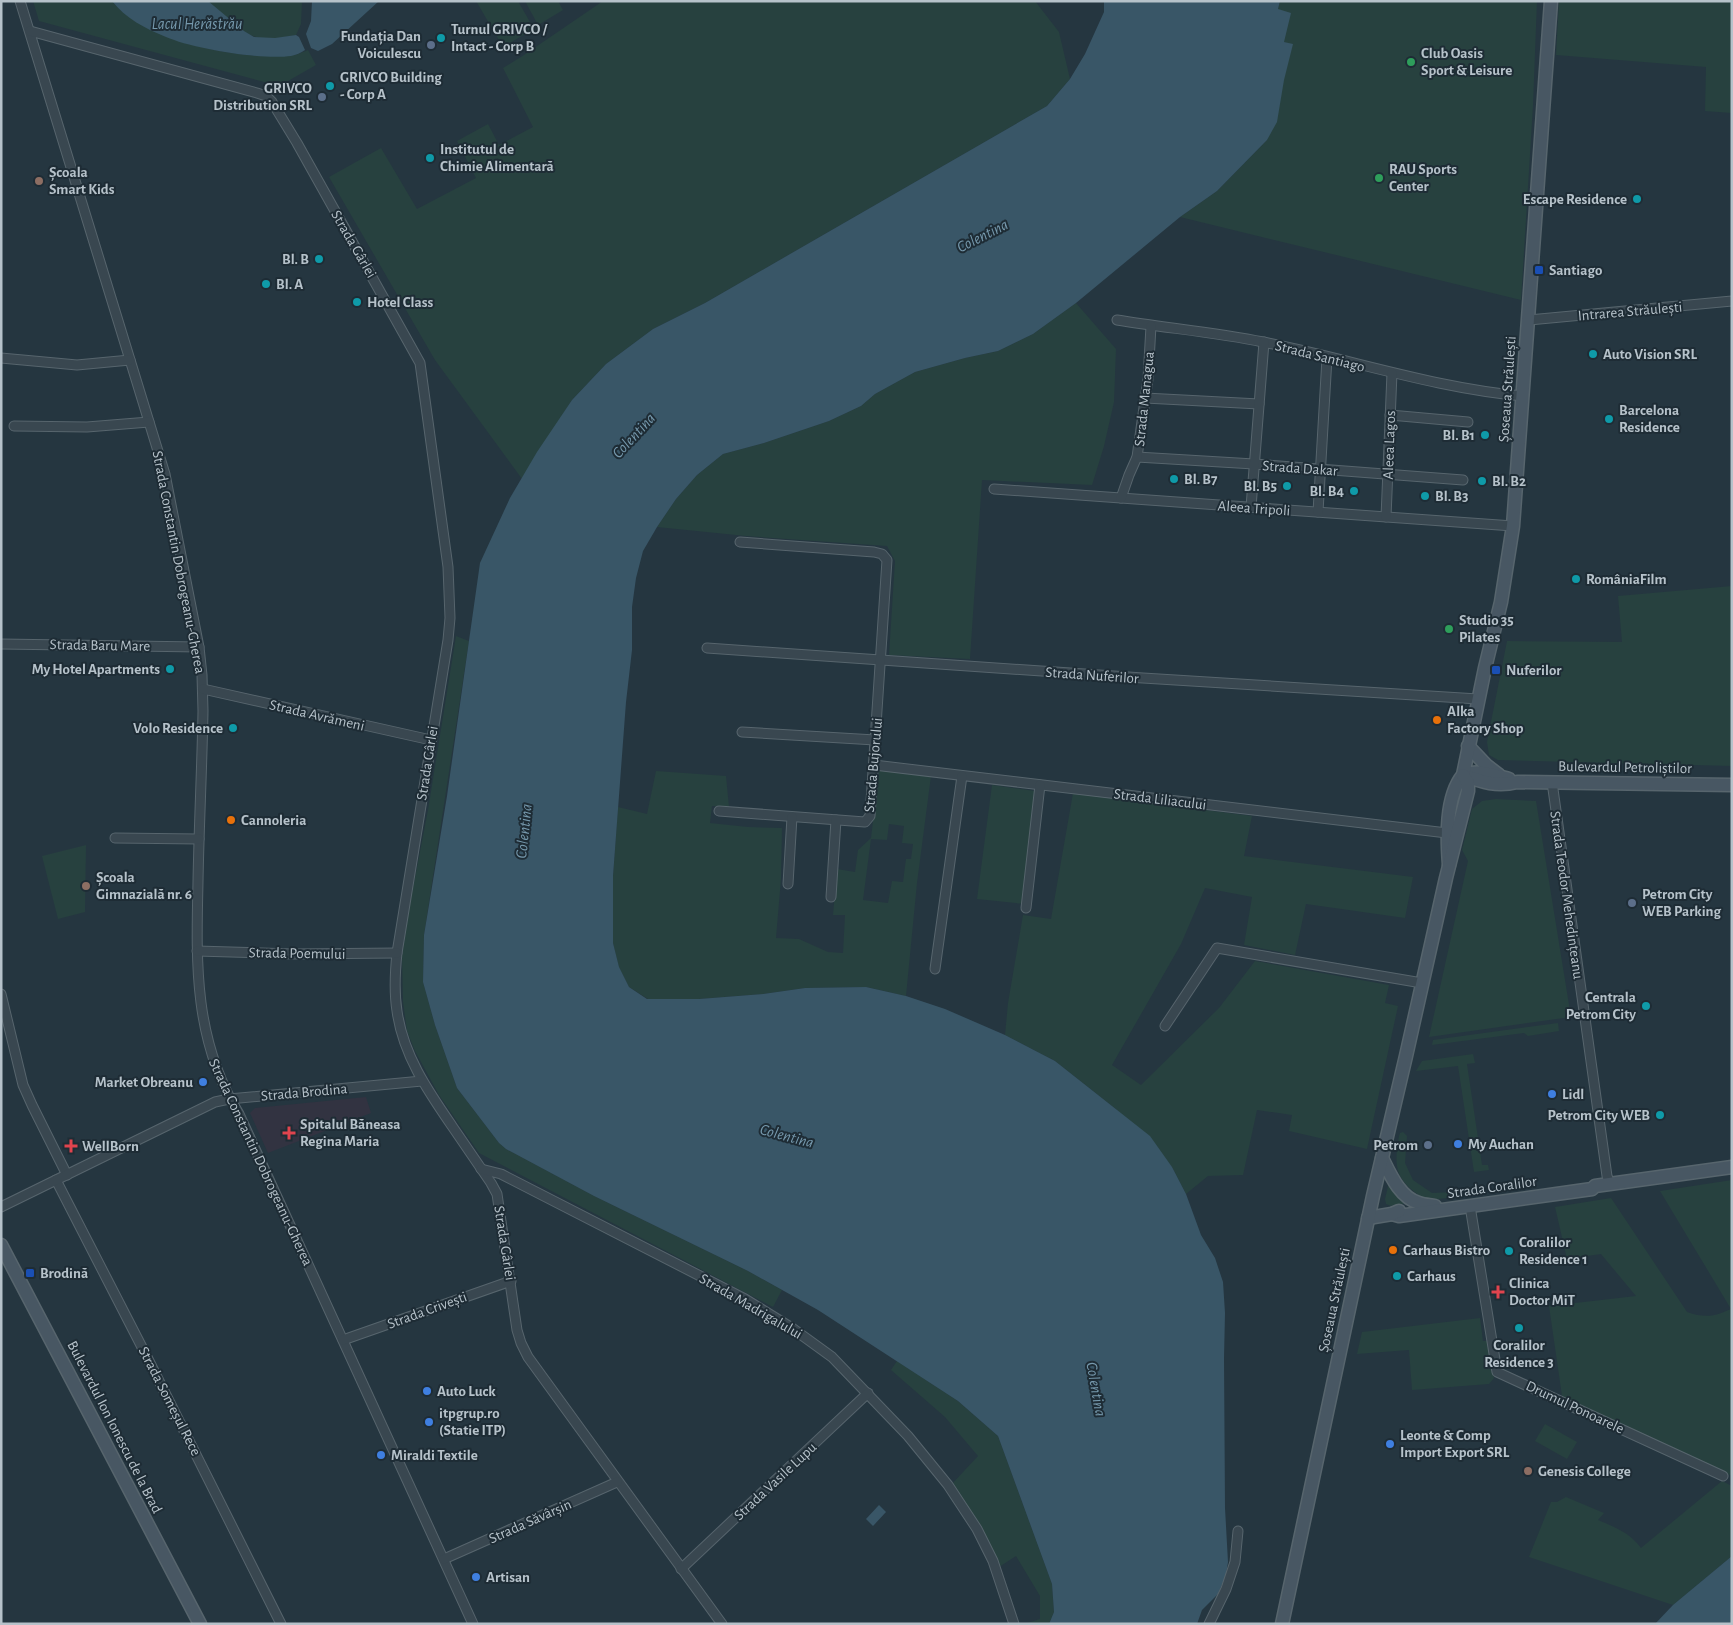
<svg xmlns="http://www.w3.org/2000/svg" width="1733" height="1625" viewBox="0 0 1733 1625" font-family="'Alegreya Sans',sans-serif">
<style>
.medical{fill:#323341}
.green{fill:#27413f;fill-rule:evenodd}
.water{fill:#395667}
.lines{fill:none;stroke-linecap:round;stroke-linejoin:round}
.street-casing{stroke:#57656d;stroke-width:11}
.secondary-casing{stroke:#57656d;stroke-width:15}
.street{stroke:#394750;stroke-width:9}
.secondary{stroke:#485763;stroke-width:12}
.culture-dot{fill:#0f9aa8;stroke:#1e2c35;stroke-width:2}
.service-dot{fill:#5c6f8a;stroke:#1e2c35;stroke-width:2}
.leisure-dot{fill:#2e9e5b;stroke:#1e2c35;stroke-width:2}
.education-dot{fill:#8d6e63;stroke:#1e2c35;stroke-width:2}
.transit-dot{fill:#1a4fb4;stroke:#1e2c35;stroke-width:2}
.food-dot{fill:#e8710a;stroke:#1e2c35;stroke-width:2}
.shop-dot{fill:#3f7fe0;stroke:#1e2c35;stroke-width:2}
.health-dot{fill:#e0444e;stroke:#1e2c35;stroke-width:2}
.labels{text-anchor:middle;stroke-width:4;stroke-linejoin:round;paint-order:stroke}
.poi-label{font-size:15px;font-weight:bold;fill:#b6c2ca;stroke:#1e2c35;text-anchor:start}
.street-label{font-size:15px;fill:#b6c2ca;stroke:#1e2c35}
.water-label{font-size:16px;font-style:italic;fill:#7699ad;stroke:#1e2c35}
</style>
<rect width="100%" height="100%" fill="#253640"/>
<polygon class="medical" points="366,1097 371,1113 268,1153 250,1113 255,1108"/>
<g class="green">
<path d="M 33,1 L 112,1 C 144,42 249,63 298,54 C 301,53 305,51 308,50 L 316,65 L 281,85 L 275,85 L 39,21 Z"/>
<path d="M 208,1 L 302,1 L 301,24 L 296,35 C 284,37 272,40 260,38 C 245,36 218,12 208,1 Z"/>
<polygon points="476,1 518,1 534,29 503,47"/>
<polygon points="525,1 558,1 563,10 538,25"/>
<polygon points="603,1 1035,1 1059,32 1070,79 1047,106 705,303 653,329 606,364 572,400 522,479 435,360 329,177 381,148 417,209 476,178 457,141 488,124 499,145 533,127 503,68 524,55"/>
<polygon points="1280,1 1537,1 1533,105 1521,300 1180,217 1217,191 1267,140 1292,45 1284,42 1278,9"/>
<polygon points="1559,1 1732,1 1732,113 1705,111 1706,67 1556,55"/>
<polygon points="1076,303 1116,349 1114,402 1104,446 1092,485 982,480 970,659 889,655 895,561 887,546 746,536 657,527 676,499 697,475 723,454 764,443 829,421 861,406 875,394 915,372 965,358 998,351 1033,334"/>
<polygon points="1732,586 1732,766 1498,760 1489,755 1487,742 1507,641 1622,642 1618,596"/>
<polygon points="456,636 469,641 424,935 423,982 435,1025 457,1088 499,1143 506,1149 594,1196 748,1271 782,1290 773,1307 479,1153 439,1095 415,1051 407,1031 403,1002 402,956 409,909 428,810"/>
<path d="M 879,770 L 931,776 L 917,883 L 906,996 L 866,987 L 805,988 L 763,994 L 699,999 L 648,999 L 629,987 L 619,968 L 613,943 L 613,876 L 618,807 L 647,814 L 656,771 L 726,776 L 729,807 L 712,806 L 710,823 L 748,827 L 782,828 L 781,879 L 776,938 L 799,939 L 828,952 L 843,953 L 845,915 L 833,915 L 837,869 L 855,872 L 858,850 L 871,838 ZM 889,824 L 904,826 L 902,843 L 913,844 L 911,859 L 906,859 L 903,882 L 892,881 L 888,903 L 863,900 L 871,839 L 887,840 Z"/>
<polygon points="992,785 1035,791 1024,904 977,899"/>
<polygon points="1073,793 1252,816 1244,856 1413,877 1405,918 1306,904 1295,955 1244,945 1252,897 1205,888 1181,944 1112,1065 1141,1085 1219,1008 1255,961 1389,985 1385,1003 1398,1006 1367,1149 1289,1131 1292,1115 1257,1110 1243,1175 1208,1176 1186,1194 1172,1167 1117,1110 1055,1061 1005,1035 1008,1003 1023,915 1051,919"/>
<polygon points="1496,799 1536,801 1571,1017 1429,1037 1468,861 1462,850 1472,809 1482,801"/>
<polygon points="86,845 85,912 58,919 42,856"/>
<polygon points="1558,1023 1559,1031 1528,1036 1524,1033 1432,1045 1433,1040"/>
<polygon points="1473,1054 1475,1063 1467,1064 1482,1165 1488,1165 1489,1170 1474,1172 1458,1066 1416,1071 1422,1061"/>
<path d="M 1403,1132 L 1407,1136 L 1405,1163 L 1413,1180 L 1432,1193 L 1455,1192 L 1459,1194 L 1458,1197 L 1427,1200 C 1396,1182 1393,1169 1399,1136 L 1400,1133 Z"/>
<path d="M 1732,1180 L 1732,1476 L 1562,1396 L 1549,1306 L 1636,1296 L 1601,1254 L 1567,1259 L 1555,1207 L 1611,1198 L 1687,1312 C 1705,1318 1713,1317 1731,1309 L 1660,1191 Z"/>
<polygon points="1389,1182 1407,1203 1391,1206 1386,1204 1385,1199"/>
<polygon points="1480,1318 1483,1341 1488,1341 1494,1378 1489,1384 1412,1390 1409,1350 1357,1354 1362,1332"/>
<polygon points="897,1361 958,1401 998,1436 1052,1584 1054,1612 1049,1624 1024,1624 1040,1619 1040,1596 1016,1556 999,1567 982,1527 951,1485 978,1456 945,1417 891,1370"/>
<polygon points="1545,1424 1577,1442 1567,1459 1535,1441"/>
<path d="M 1722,1481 L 1732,1486 L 1732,1556 L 1673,1605 L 1529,1557 L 1551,1502 L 1557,1502 L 1566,1497 L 1604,1513 L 1598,1520 C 1615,1527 1630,1533 1641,1548 Z"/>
</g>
<g class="water">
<path d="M 112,1 L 208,1 L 244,31 L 254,37 L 275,38 L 296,35 L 299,37 L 305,50 C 301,53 296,55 291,56 C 261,60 194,49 166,37 C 146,29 125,18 112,1 Z"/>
<polygon points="312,1 379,1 332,44 318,51 311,48 306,34 311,21"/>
<polygon points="1104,1 1280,1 1278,9 1291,13 1284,42 1293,44 1284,80 1277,122 1267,140 1217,191 1180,217 1076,303 1033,334 998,351 965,358 915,372 875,394 861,406 829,421 764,443 723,454 697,475 676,499 657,527 643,551 636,578 632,607 632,650 626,702 613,876 613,943 619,967 629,987 647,999 699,999 763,994 805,988 866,987 906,996 945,1009 1005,1035 1055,1061 1150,1136 1172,1167 1186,1194 1201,1235 1215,1258 1223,1282 1225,1313 1224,1358 1225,1508 1228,1562 1226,1575 1218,1594 1202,1610 1197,1624 1049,1624 1054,1612 1052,1584 998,1436 958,1401 818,1310 748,1271 594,1196 506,1149 499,1143 457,1088 435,1025 423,982 424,935 447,796 480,563 510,498 537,452 572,400 606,364 653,329 705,303 1047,106 1070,79 1085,54 1104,12"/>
<polygon points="879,1505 886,1512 873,1526 866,1519"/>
<polygon points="1732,1556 1732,1624 1655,1624 1673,1605"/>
</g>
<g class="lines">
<g class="street-casing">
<g id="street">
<path d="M 20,1 L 165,474 L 199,647 L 202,675 L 203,711 C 202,768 199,825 198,882 C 196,965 194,1041 239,1114 L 473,1624"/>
<path d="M 30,31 L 257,93 L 266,96 L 272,102 L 297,143 L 420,363 L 448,567 L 450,618 L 448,640 L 397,953 C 395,972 394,992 397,1011 C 403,1055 428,1091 452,1126 C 465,1145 478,1164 491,1183 L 497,1194 L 517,1330 L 521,1343 L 528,1357 L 722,1624"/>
<path d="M 1117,320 C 1165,328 1215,332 1263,342 C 1350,359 1434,388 1523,396"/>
<polyline points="1529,320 1732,301"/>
<polyline points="1,358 77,365 130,360"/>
<polyline points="1145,398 1259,404"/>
<polyline points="1390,415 1468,422"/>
<polyline points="14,426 87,427 149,422"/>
<polyline points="1137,457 1254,464 1463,480"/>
<polyline points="994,489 1513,526"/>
<polyline points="1121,498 1129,475 1137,457 1148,379 1151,326"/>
<polyline points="1251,507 1264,342"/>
<polyline points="1318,512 1327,358"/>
<polyline points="1386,517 1392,373"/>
<polyline points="1,644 199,647"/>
<polyline points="707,648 1143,678 1478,699"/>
<polyline points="203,689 431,740"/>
<polyline points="742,732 875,740"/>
<polyline points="874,765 1447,833"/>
<polyline points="1552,782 1607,1176 1610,1184"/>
<polyline points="719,811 865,822 870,816 887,560 882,554 874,552 740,542"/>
<polyline points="115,838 199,839"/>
<polyline points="788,884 792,817"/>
<polyline points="831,897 836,820"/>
<polyline points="1026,908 1040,785"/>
<polyline points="197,951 293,954 397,953"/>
<polyline points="935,969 962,776"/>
<polyline points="1,994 23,1085 32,1105 67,1175"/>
<polyline points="1165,1026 1217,948 1422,983"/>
<polyline points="481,1169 501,1174 745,1299 792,1328 832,1357 908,1436 948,1485 977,1529 993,1561 1014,1624"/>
<polyline points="56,1180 147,1357 281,1624"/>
<polyline points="1470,1206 1497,1372 1723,1476"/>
<polyline points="1,1207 215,1102 229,1099 422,1081"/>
<polyline points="343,1340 511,1281"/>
<polyline points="444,1559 617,1482"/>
<polyline points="681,1569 868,1393"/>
<polyline points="1209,1624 1226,1589 1235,1562 1238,1531"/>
</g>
</g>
<g class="secondary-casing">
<g id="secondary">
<polyline points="1468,746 1486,765 1499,775"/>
<path d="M 1465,774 C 1480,770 1494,775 1509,779"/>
<path d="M 1463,775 C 1482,782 1497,787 1517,782 L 1732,785"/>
<path d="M 1449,865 C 1447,839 1445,797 1463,775 L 1485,668 L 1501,602 L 1513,526 L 1551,1"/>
<path d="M 1382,1158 C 1390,1174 1400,1198 1419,1203 C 1424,1205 1430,1205 1435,1206"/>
<polyline points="1392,1214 1399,1216 1592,1189 1595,1186 1732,1167"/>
<polyline points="1368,1218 1392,1214 1399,1211"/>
<polyline points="1,1245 200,1624"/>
<polyline points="1282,1624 1373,1196 1406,1056 1446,878 1468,791 1468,783 1463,775"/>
</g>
</g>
<use href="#street" class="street"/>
<use href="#secondary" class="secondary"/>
</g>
<g class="culture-dot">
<circle cx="441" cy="38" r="5"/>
<circle cx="330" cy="86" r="5"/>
<circle cx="430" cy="158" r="5"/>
<circle cx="1637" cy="199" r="5"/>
<circle cx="319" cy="259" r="5"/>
<circle cx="266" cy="284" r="5"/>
<circle cx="357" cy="302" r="5"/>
<circle cx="1593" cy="354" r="5"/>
<circle cx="1609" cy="419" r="5"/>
<circle cx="1485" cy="435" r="5"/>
<circle cx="1174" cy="479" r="5"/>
<circle cx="1482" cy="481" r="5"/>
<circle cx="1287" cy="486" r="5"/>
<circle cx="1354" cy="491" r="5"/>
<circle cx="1425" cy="496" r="5"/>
<circle cx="1576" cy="579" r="5"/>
<circle cx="170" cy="669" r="5"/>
<circle cx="233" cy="728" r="5"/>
<circle cx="1646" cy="1006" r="5"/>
<circle cx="1660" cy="1115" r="5"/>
<circle cx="1509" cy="1251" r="5"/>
<circle cx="1397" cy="1276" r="5"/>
<circle cx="1519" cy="1328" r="5"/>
</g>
<g class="service-dot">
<circle cx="431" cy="45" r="5"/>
<circle cx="322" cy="97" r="5"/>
<circle cx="1632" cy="903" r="5"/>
<circle cx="1428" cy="1145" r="5"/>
</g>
<g class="leisure-dot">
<circle cx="1411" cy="62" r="5"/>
<circle cx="1379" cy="178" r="5"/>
<circle cx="1449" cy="629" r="5"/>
</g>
<g class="education-dot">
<circle cx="39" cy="181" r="5"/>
<circle cx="86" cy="886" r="5"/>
<circle cx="1528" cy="1471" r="5"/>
</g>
<g class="transit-dot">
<rect x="1534" y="265" width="10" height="10" rx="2.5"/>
<rect x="1491" y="665" width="10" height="10" rx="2.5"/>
<rect x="25" y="1268" width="10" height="10" rx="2.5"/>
</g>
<g class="food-dot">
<circle cx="1437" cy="720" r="5"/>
<circle cx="231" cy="820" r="5"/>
<circle cx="1393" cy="1250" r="5"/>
</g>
<g class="shop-dot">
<circle cx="203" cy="1082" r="5"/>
<circle cx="1552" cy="1094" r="5"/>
<circle cx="1458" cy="1144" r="5"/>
<circle cx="427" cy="1391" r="5"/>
<circle cx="429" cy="1422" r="5"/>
<circle cx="1390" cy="1444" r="5"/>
<circle cx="381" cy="1455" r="5"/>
<circle cx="476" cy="1577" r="5"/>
</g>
<g class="health-dot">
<path d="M286.5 1125.5h5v5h5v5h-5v5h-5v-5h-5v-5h5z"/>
<path d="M68.5 1138.5h5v5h5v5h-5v5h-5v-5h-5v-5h5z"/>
<path d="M1495.5 1284.5h5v5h5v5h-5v5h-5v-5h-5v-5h5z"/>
</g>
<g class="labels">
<g class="poi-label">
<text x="451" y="34">Turnul GRIVCO /<tspan x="451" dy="17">Intact - Corp B</tspan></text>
<text x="421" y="41" text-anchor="end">Fundația Dan<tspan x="421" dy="17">Voiculescu</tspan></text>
<text x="1421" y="58">Club Oasis<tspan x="1421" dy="17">Sport &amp; Leisure</tspan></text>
<text x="340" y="82">GRIVCO Building<tspan x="340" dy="17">- Corp A</tspan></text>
<text x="312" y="93" text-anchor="end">GRIVCO<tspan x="312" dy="17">Distribution SRL</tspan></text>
<text x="440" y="154">Institutul de<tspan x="440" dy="17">Chimie Alimentară</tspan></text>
<text x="1389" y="174">RAU Sports<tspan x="1389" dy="17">Center</tspan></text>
<text x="49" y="177">Școala<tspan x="49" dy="17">Smart Kids</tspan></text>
<text x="1627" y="204" text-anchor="end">Escape Residence</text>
<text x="309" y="264" text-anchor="end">Bl. B</text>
<text x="1549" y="275">Santiago</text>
<text x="276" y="289">Bl. A</text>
<text x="367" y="307">Hotel Class</text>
<text x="1603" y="359">Auto Vision SRL</text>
<text x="1619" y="415">Barcelona<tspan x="1619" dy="17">Residence</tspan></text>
<text x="1475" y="440" text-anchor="end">Bl. B1</text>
<text x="1184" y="484">Bl. B7</text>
<text x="1492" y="486">Bl. B2</text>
<text x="1277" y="491" text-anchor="end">Bl. B5</text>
<text x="1344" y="496" text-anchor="end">Bl. B4</text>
<text x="1435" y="501">Bl. B3</text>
<text x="1586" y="584">RomâniaFilm</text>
<text x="1459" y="625">Studio 35<tspan x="1459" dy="17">Pilates</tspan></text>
<text x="160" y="674" text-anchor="end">My Hotel Apartments</text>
<text x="1506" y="675">Nuferilor</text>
<text x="1447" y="716">Alka<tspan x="1447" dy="17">Factory Shop</tspan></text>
<text x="223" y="733" text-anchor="end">Volo Residence</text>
<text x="241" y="825">Cannoleria</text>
<text x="96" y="882">Școala<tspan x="96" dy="17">Gimnazială nr. 6</tspan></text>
<text x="1642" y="899">Petrom City<tspan x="1642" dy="17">WEB Parking</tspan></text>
<text x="1636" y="1002" text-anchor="end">Centrala<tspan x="1636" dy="17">Petrom City</tspan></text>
<text x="193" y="1087" text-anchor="end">Market Obreanu</text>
<text x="1562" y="1099">Lidl</text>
<text x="1650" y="1120" text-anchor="end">Petrom City WEB</text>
<text x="300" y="1129">Spitalul Băneasa<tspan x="300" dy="17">Regina Maria</tspan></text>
<text x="1468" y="1149">My Auchan</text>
<text x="1418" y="1150" text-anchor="end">Petrom</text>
<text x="82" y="1151">WellBorn</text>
<text x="1519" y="1247">Coralilor<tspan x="1519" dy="17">Residence 1</tspan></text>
<text x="1403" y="1255">Carhaus Bistro</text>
<text x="40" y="1278">Brodină</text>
<text x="1407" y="1281">Carhaus</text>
<text x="1509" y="1288">Clinica<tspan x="1509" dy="17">Doctor MiT</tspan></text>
<text x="1519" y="1350" text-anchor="middle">Coralilor<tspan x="1519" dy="17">Residence 3</tspan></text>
<text x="437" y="1396">Auto Luck</text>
<text x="439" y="1418">itpgrup.ro<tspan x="439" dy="17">(Statie ITP)</tspan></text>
<text x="1400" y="1440">Leonte &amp; Comp<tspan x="1400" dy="17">Import Export SRL</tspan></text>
<text x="391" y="1460">Miraldi Textile</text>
<text x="1538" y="1476">Genesis College</text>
<text x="486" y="1582">Artisan</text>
</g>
<g class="street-label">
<text transform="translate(354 244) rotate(60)" y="5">Strada Gârlei</text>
<text transform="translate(1630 311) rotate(-5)" y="5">Intrarea Străulești</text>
<text transform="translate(1320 356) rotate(14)" y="5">Strada Santiago</text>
<text transform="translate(1507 389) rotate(-86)" y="5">Șoseaua Străulești</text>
<text transform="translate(1144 399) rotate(-84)" y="5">Strada Managua</text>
<text transform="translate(1389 445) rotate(-88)" y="5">Aleea Lagos</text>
<text transform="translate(1300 468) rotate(4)" y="5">Strada Dakar</text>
<text transform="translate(1254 508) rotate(4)" y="5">Aleea Tripoli</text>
<text transform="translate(179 562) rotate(79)" y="5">Strada Constantin Dobrogeanu-Gherea</text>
<text transform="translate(100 645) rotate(1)" y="5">Strada Baru Mare</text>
<text transform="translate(1092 675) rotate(4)" y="5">Strada Nuferilor</text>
<text transform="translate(317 715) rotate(13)" y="5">Strada Avrămeni</text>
<text transform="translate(427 763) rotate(-81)" y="5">Strada Gârlei</text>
<text transform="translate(873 765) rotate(-85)" y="5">Strada Bujorului</text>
<text transform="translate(1625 767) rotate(1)" y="5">Bulevardul Petroliștilor</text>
<text transform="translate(1160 799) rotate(7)" y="5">Strada Liliacului</text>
<text transform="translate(1567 895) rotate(82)" y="5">Strada Teodor Mehedințeanu</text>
<text transform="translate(297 953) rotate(1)" y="5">Strada Poemului</text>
<text transform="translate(304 1092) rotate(-5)" y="5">Strada Brodina</text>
<text transform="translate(261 1162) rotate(65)" y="5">Strada Constantin Dobrogeanu-Gherea</text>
<text transform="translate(1492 1187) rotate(-8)" y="5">Strada Coralilor</text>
<text transform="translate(505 1243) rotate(81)" y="5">Strada Gârlei</text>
<text transform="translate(1334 1300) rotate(-78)" y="5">Șoseaua Străulești</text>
<text transform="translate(751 1306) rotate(30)" y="5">Strada Madrigalului</text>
<text transform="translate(427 1310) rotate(-20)" y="5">Strada Crivești</text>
<text transform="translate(170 1401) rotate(63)" y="5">Strada Someșul Rece</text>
<text transform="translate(1575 1407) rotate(25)" y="5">Drumul Ponoarele</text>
<text transform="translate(115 1427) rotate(63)" y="5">Bulevardul Ion Ionescu de la Brad</text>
<text transform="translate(775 1481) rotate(-43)" y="5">Strada Vasile Lupu</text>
<text transform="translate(530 1521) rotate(-24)" y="5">Strada Săvârșin</text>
</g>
<g class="water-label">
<text x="197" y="29">Lacul Herăstrău</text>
<text transform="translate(982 235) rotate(-27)" y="6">Colentina</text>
<text transform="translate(633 435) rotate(-47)" y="6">Colentina</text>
<text transform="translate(523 831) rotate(-84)" y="6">Colentina</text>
<text transform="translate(787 1135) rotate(15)" y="6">Colentina</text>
<text transform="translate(1097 1389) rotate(80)" y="6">Colentina</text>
</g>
</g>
<rect width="1733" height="1625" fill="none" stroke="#b6c2ca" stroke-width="5"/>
</svg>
